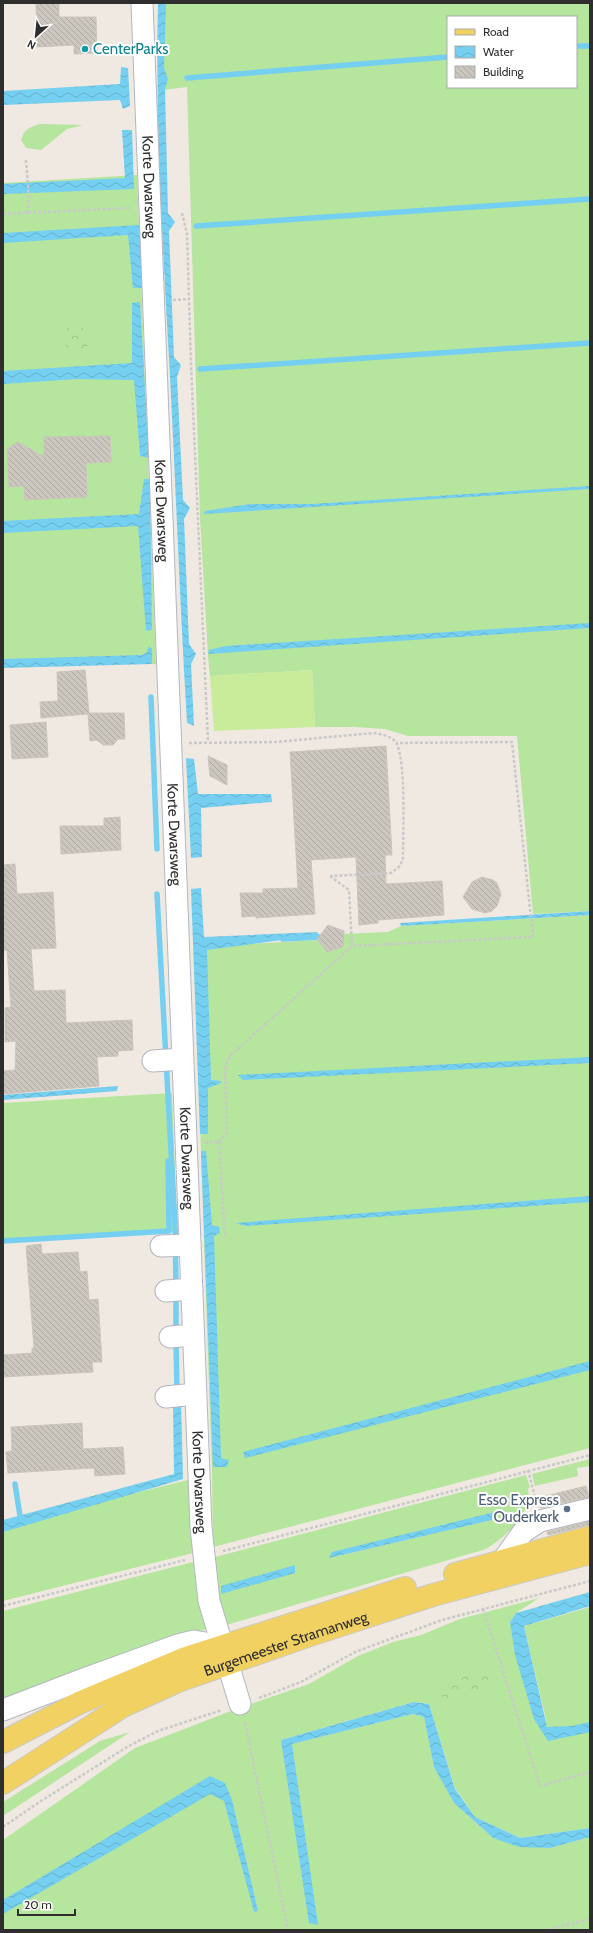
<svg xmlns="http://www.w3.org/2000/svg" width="593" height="1933" viewBox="0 0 593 1933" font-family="Cabin,sans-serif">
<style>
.grass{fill:#b6e59e;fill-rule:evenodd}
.forest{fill:url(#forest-crowns)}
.pitch{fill:#c9ec9a}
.water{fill:url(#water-waves)}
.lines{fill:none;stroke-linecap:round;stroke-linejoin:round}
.stream{stroke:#75cff0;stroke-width:5.5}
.building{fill:url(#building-back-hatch);stroke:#cbc5ba}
.minor-casing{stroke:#b4b7c1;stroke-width:23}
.major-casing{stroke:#c9c9c9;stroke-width:24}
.path{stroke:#c9c9c9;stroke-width:2.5;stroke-dasharray:3 2;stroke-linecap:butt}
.minor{stroke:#fff;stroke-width:21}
.major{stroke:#f2d163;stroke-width:22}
.culture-dot{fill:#0f9aa8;stroke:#fff;stroke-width:1.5}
.service-dot{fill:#5c6f8a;stroke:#fff;stroke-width:1.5}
.labels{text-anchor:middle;stroke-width:4;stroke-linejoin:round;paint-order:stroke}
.culture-label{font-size:15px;fill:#0d838f;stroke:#fff;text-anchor:start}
.street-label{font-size:15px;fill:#2e2e2e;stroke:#fff}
.service-label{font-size:15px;fill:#4e5e75;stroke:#fff;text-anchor:end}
</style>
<defs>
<pattern id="forest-crowns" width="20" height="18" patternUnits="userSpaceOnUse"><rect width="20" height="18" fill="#b6e59e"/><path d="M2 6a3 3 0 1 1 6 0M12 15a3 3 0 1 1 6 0" fill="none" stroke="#9dc588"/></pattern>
<pattern id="water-waves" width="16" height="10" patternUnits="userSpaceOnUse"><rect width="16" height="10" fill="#75cff0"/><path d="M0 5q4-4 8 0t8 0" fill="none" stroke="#66b2ce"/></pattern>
<pattern id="building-back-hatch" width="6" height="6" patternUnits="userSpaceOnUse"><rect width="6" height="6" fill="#cbc7bf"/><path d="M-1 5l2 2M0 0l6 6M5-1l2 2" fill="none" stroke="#afaba4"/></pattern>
</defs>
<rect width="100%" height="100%" fill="#efe9e1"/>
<g class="grass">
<path d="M 160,3 L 590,3 L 590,911 L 533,914 L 517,736 L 408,736 L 385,729 L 355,727 L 315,727 L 312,670 L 210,676 L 208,656 L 200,518 L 187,87 L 163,90 ZM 448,17 L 576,17 L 576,87 L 448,87 Z"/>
<path d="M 40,124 L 83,125 L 67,129 L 41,150 L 26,148 L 21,140 C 24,129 30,127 40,124 Z"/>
<polygon points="137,175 156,664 3,660 3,183"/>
<polygon points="590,915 590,1448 213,1547 212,1474 194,947 319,940 319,935 388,932 401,926"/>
<polygon points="172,1093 177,1232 3,1243 3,1103"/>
<polygon points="590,1459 590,1466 577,1468 578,1476 535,1486 532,1474"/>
<path d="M 526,1475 L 530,1487 L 528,1489 C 533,1514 505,1537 486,1549 L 223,1626 L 211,1558 ZM 495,1512 L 491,1520 L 329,1558 Z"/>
<polygon points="188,1480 193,1553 3,1601 3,1515 5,1525"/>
<polygon points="193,1562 199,1566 210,1628 122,1657 3,1704 3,1611"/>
<polygon points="539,1598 516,1613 510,1622 547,1724 524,1626 590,1607 590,1828 520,1838 475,1817 455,1788 429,1704 414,1702 281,1740 292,1744 413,1714 424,1717 434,1766 454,1803 493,1838 550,1848 590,1837 590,1930 3,1930 3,1840 135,1748 236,1709 309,1684 358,1656 393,1642 421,1635 460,1619"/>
<polygon points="130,1732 3,1816 3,1802 100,1741"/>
</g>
<g class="forest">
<polygon points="69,324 82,324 90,345 72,353 60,338"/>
<polygon points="484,1670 494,1685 444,1701 438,1684"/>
</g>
<polygon class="pitch" points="312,670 315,727 214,731 210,676"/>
<g class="water">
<path d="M 158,3 L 166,3 L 164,68 L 168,79 L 165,89 L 168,213 L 175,222 L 169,231 L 174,357 L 181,365 L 177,377 L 183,500 L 190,508 L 184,519 L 189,644 L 196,654 L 191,664 L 194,726 L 187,723 C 180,607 176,492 170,376 C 163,252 155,127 158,3 Z"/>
<polygon points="121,67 128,68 130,106 123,109 120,100 3,105 3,91 120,84"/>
<polygon points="122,130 132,130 134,189 3,194 3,184 125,178"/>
<polygon points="139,225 146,288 133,288 128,235 3,243 3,233"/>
<polygon points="140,302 149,458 140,456 134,380 77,379 3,384 3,371 132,363 132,303"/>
<polygon points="144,479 150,479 152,630 146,631 138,526 3,533 3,521 139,514"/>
<polygon points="590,486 590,489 204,514 205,511 250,504 312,504"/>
<polygon points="590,623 590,628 208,654 209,650 226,646"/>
<polygon points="148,647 152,648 152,664 3,668 3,659 142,655 147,652"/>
<polygon points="186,758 194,759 198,794 271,794 272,802 201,808 202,857 191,858"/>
<polygon points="201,888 204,937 317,932 319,935 207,950 211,1080 222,1081 219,1084 208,1088 208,1134 200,1134 191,889"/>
<polygon points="590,911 590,915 401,926 400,923"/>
<polygon points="590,1057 590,1063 243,1080 238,1075"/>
<polygon points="118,1086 117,1091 3,1100 3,1095"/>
<polygon points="201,1151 206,1151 212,1225 219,1227 220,1233 214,1236 221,1458 229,1460 227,1467 213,1467"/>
<polygon points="590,1196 590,1202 246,1226 235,1223"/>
<polygon points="590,1361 590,1370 245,1458 243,1452"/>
<polygon points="181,1402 183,1479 3,1532 3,1520 174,1474 173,1404"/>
<polygon points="495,1512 492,1520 329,1558 332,1552"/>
<polygon points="295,1565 295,1573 221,1594 221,1586"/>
<polygon points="590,1592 590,1606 524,1626 547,1727 572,1726 590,1722 590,1732 548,1741 534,1719 515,1655 510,1622 516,1613"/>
<polygon points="414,1702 429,1704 455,1789 475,1817 520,1838 590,1828 590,1837 550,1848 519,1847 493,1838 454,1803 434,1767 424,1717 413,1714 292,1744 318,1925 309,1923 281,1740"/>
<polygon points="210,1776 225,1783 232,1800 258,1911 254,1912 224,1801 210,1794 3,1914 3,1900"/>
</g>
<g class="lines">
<g class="stream">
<polyline points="576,46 590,46"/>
<polyline points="187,78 448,57"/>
<polyline points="196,226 590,199"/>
<polyline points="200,369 590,343"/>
<polyline points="151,697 157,849"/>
<polyline points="157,894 175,1224 176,1286"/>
<polyline points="283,939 321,937"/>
<polyline points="3,1241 169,1231 168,1161"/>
<polyline points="176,1295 176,1332"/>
<polyline points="176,1341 177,1392"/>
<polyline points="15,1484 20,1516"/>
</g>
</g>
<g class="building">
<polygon points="36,3 59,3 59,17 96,17 97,53 74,54 74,45 37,47"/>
<polygon points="110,436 111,462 86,463 87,497 25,500 24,486 9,487 7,449 18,442 44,457 44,437"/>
<polygon points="85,670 89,713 124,713 125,739 118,739 113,745 103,745 97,740 90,741 88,714 41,718 40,702 58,701 57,672"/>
<polygon points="46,722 48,757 12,759 10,725"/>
<polygon points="386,746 392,855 385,855 386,884 442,881 444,915 378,920 378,923 359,925 356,857 311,860 315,914 256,918 256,916 242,917 240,893 263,893 263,889 298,888 290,752"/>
<polygon points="208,756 227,765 227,785 210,776"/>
<polygon points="120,817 121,850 61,854 60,826 104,826 104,818"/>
<polygon points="15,864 17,894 53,892 56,948 31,949 34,991 65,990 66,1023 132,1020 133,1050 118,1051 118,1056 97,1057 99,1086 3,1094 3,1071 15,1070 16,1041 5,1042 5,1008 11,1007 7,950 3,951 3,865"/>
<polygon points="482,877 493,880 497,883 501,894 497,906 492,911 485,913 472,909 463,897 472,882"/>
<polygon points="328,925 344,931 343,947 327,952 317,939"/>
<polygon points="41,1244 42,1254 78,1252 80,1272 87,1271 89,1300 98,1299 102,1362 92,1362 93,1372 3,1377 3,1355 32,1353 32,1348 34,1348 26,1246"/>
<polygon points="82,1423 83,1449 123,1447 125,1474 95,1476 94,1468 8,1473 6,1452 12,1451 11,1427"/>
<polygon points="586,1486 589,1497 541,1508 538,1498"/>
<polygon points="590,1521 590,1525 548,1535 547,1532"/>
</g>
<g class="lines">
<g class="minor-casing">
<g id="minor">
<path id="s1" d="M 142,3 L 201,1527 L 209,1601 L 240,1704"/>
<polyline points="153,1061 182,1059"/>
<polyline points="161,1246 190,1245"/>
<polyline points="166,1291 192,1289"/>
<polyline points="170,1337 193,1335"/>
<polyline points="166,1397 195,1394"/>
<polyline points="503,1560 523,1532 540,1521 590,1509"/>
<polyline points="3,1710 81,1680 178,1645 194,1641 222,1646"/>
</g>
</g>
<g class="major-casing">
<g id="major">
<polyline points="455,1574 590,1537"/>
<polyline points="3,1742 79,1703 186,1658 405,1588"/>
<path id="s2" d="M 3,1783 L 123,1706 L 178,1681 L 310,1635 L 433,1595 L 590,1553"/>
</g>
</g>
<g class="path">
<polyline points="26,160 29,199 27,213"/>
<polyline points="182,213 187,234 191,365 208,742"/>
<polyline points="3,214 130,208"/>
<polyline points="173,300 189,299"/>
<path d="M 189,743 L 276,742 L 373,733 C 381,734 393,736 397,744 C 406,765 403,832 403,858 L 400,866 L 391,873 L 330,876"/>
<polyline points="330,876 349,890 352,946"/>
<polyline points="219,1141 227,1133 225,1069 230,1056 352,946 533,937 512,742 396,743"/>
<polyline points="205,1143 219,1141 225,1238"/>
<polyline points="528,1470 536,1501"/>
<polyline points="223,1551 590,1455"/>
<polyline points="3,1606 185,1560"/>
<polyline points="483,1609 540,1786 590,1772"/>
<polyline points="259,1698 301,1682 355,1652 442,1620 590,1581"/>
<polyline points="245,1723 288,1930"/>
<polyline points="3,1827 41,1801 127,1747 158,1731 222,1710"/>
<polyline points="547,1930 590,1919"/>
</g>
<use href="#minor" class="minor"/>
<use href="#major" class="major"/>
</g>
<circle class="culture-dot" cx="85" cy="49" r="4"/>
<circle class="service-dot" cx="567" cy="1509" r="4"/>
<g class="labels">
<g class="culture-label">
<text x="93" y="54">CenterParks</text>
</g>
<g class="street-label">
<text dy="5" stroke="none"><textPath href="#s1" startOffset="184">Korte Dwarsweg</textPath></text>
<text dy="5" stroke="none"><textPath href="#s1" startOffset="508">Korte Dwarsweg</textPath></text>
<text dy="5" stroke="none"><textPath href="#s1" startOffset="832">Korte Dwarsweg</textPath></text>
<text dy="5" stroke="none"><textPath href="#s1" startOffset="1156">Korte Dwarsweg</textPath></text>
<text dy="5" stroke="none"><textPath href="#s1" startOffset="1480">Korte Dwarsweg</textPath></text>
<text dy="5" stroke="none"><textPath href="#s2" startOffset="317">Burgemeester Stramanweg</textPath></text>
</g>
<g class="service-label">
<text x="559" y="1505">Esso Express<tspan x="559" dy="17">Ouderkerk</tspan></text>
</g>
</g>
<rect width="593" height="1933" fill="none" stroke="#2e2e2e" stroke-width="8"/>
<rect x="447" y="16" width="130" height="72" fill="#ffffff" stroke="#ababab"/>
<rect x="455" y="29" width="20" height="6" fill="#f2d163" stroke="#ababab"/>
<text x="483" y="36" font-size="12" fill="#2e2e2e">Road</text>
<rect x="455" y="46" width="20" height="12" fill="url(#water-waves)" stroke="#ababab"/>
<text x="483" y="56" font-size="12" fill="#2e2e2e">Water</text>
<rect x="455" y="66" width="20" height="12" fill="url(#building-back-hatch)" stroke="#ababab"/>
<text x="483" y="76" font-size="12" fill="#2e2e2e">Building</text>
<g transform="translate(36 36) rotate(207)" stroke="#ffffff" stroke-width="3" paint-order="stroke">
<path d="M0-3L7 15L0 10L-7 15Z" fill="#2e2e2e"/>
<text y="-6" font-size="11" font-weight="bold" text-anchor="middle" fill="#2e2e2e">N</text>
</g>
<path d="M18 1909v6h57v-6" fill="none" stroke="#2e2e2e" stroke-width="2"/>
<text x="24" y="1909" font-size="12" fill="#2e2e2e" stroke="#ffffff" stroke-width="3" paint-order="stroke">20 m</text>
</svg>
